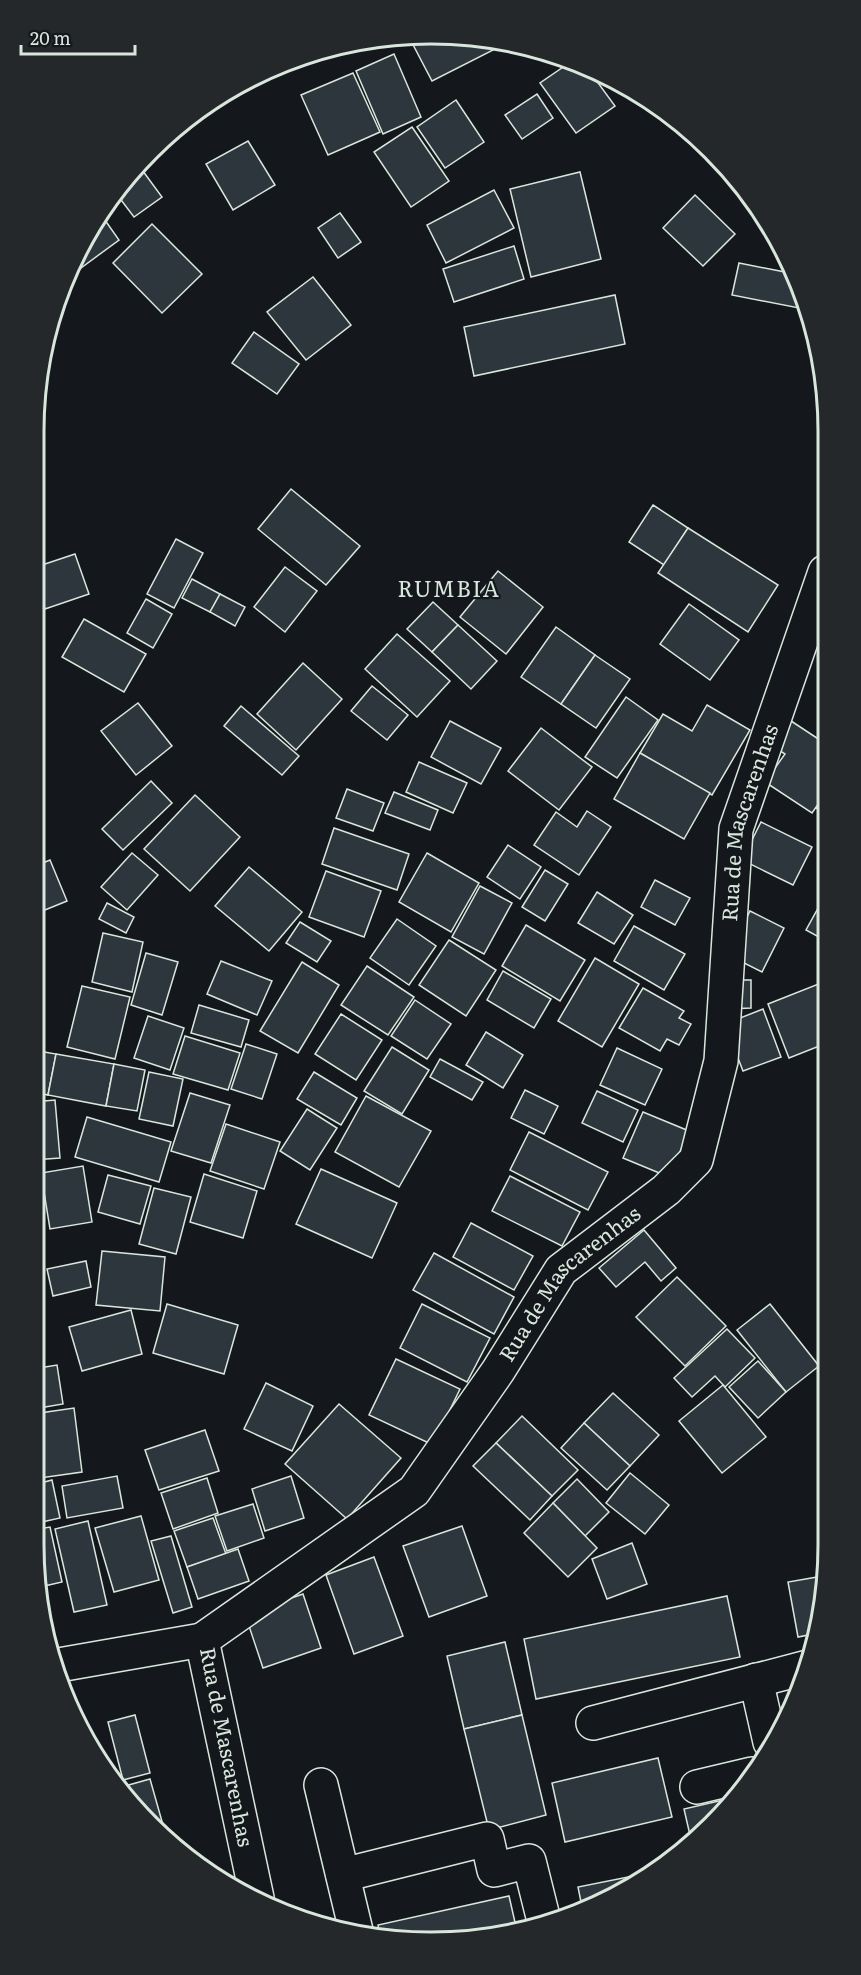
<svg xmlns="http://www.w3.org/2000/svg" width="861" height="1975" viewBox="0 0 861 1975" font-family="Literata,serif">
<style>
.building{fill:#2c363c;stroke:#d8e6dc;stroke-width:1.5}
.lines{fill:none;stroke-linecap:round;stroke-linejoin:round}
.minor-casing{stroke:#d8e6dc;stroke-width:36}
.minor{stroke:#14181c;stroke-width:33}
.labels{text-anchor:middle;stroke-width:4.5;stroke-linejoin:round;paint-order:stroke}
.street-label{font-size:21px;fill:#d8e6dc;stroke:#14181c}
.neighbourhood-label{font-size:22px;letter-spacing:1.5px;fill:#d8e6dc;stroke:#14181c}
.rim{fill:none;stroke:#d8e6dc;stroke-width:3}
</style>
<rect width="100%" height="100%" fill="#14181c"/>
<g class="building">
<polygon points="414,34 483,36 501,41 503,45 432,81 409,37"/>
<polygon points="394,54 421,117 383,134 356,71"/>
<polygon points="572,61 588,69 615,106 576,133 540,83"/>
<polygon points="353,73 380,132 328,155 301,95"/>
<polygon points="537,94 553,118 522,139 505,115"/>
<polygon points="456,100 484,142 445,168 417,127"/>
<polygon points="412,127 449,181 411,207 374,152"/>
<polygon points="248,141 275,185 233,210 206,164"/>
<polygon points="137,163 162,197 134,217 115,192"/>
<polygon points="580,172 601,259 531,277 510,189"/>
<polygon points="494,190 514,228 446,263 427,225"/>
<polygon points="695,195 735,234 703,266 663,228"/>
<polygon points="100,213 119,240 81,268 74,259 86,231"/>
<polygon points="340,213 361,242 338,258 318,228"/>
<polygon points="152,224 202,274 162,313 113,263"/>
<polygon points="514,246 524,279 454,302 443,269"/>
<polygon points="739,263 795,274 802,295 799,308 732,295"/>
<polygon points="313,277 351,325 306,360 267,312"/>
<polygon points="615,295 625,344 474,376 464,327"/>
<polygon points="254,332 299,364 277,394 232,363"/>
<polygon points="291,489 360,546 326,585 258,529"/>
<polygon points="653,505 688,528 664,565 629,542"/>
<polygon points="688,528 778,585 748,632 658,573"/>
<polygon points="176,539 203,553 174,608 147,594"/>
<polygon points="75,554 89,594 45,609 33,568"/>
<polygon points="285,567 317,591 285,632 254,607"/>
<polygon points="498,571 543,607 506,654 460,617"/>
<polygon points="192,579 220,594 210,612 182,598"/>
<polygon points="220,594 245,607 235,626 210,612"/>
<polygon points="146,599 172,614 153,648 127,633"/>
<polygon points="433,602 458,625 432,652 407,629"/>
<polygon points="689,604 739,640 710,680 660,644"/>
<polygon points="84,619 146,654 124,692 62,657"/>
<polygon points="458,625 497,661 471,689 432,652"/>
<polygon points="556,627 595,655 561,704 521,677"/>
<polygon points="397,634 450,681 417,717 365,669"/>
<polygon points="595,655 630,679 596,728 561,704"/>
<polygon points="303,663 342,699 296,750 257,714"/>
<polygon points="372,686 408,715 387,740 351,711"/>
<polygon points="626,697 658,720 617,778 585,757"/>
<polygon points="138,703 172,746 136,775 101,731"/>
<polygon points="707,705 750,730 712,795 640,753 663,714 692,731"/>
<polygon points="241,706 299,756 282,775 224,726"/>
<polygon points="785,717 826,744 826,793 812,813 765,782 785,754 768,743"/>
<polygon points="450,721 501,748 481,784 431,757"/>
<polygon points="541,728 592,767 559,810 508,771"/>
<polygon points="640,753 710,793 684,839 614,799"/>
<polygon points="419,762 467,783 453,813 406,792"/>
<polygon points="151,781 172,803 123,850 102,829"/>
<polygon points="347,789 384,803 373,831 336,818"/>
<polygon points="394,792 438,810 430,830 385,813"/>
<polygon points="826,793 826,814 816,808"/>
<polygon points="195,795 240,837 190,891 144,849"/>
<polygon points="587,811 611,827 579,875 534,845 556,812 577,827"/>
<polygon points="761,822 812,847 793,885 742,860"/>
<polygon points="334,828 409,854 397,890 322,864"/>
<polygon points="508,845 541,867 520,899 487,877"/>
<polygon points="132,853 158,875 127,910 101,887"/>
<polygon points="427,853 479,883 451,932 399,902"/>
<polygon points="50,860 67,901 40,912 33,895 33,867"/>
<polygon points="249,867 302,912 269,951 215,906"/>
<polygon points="545,870 568,884 545,921 522,907"/>
<polygon points="326,871 381,891 364,937 309,917"/>
<polygon points="655,880 690,898 675,925 641,907"/>
<polygon points="480,886 512,903 484,954 452,937"/>
<polygon points="597,892 633,915 614,944 578,923"/>
<polygon points="826,894 826,941 806,930"/>
<polygon points="107,903 134,917 126,933 99,919"/>
<polygon points="750,911 784,928 762,972 728,955"/>
<polygon points="397,919 436,946 409,985 370,958"/>
<polygon points="37,921 44,989 33,990 33,922"/>
<polygon points="300,922 331,941 317,962 286,943"/>
<polygon points="526,925 585,960 560,1001 502,966"/>
<polygon points="634,926 685,954 664,990 614,961"/>
<polygon points="103,933 143,942 132,992 92,982"/>
<polygon points="449,940 496,970 466,1016 419,985"/>
<polygon points="146,953 178,962 162,1015 131,1005"/>
<polygon points="595,958 639,984 602,1047 558,1021"/>
<polygon points="221,961 272,981 257,1015 207,994"/>
<polygon points="302,962 339,985 298,1053 260,1031"/>
<polygon points="367,966 414,997 388,1035 341,1005"/>
<polygon points="503,971 551,999 534,1028 487,1000"/>
<polygon points="728,980 751,980 751,1008 728,1009"/>
<polygon points="826,981 827,1043 789,1058 768,1004"/>
<polygon points="82,986 130,997 115,1059 67,1047"/>
<polygon points="643,988 684,1011 679,1018 691,1024 679,1045 667,1039 660,1051 619,1028"/>
<polygon points="37,997 40,1041 33,1041 33,998"/>
<polygon points="415,1000 451,1024 427,1059 391,1036"/>
<polygon points="199,1005 249,1020 241,1047 191,1033"/>
<polygon points="763,1009 781,1057 743,1071 725,1024"/>
<polygon points="341,1014 382,1040 356,1080 315,1054"/>
<polygon points="148,1016 184,1028 170,1070 134,1058"/>
<polygon points="486,1032 523,1055 503,1088 466,1065"/>
<polygon points="185,1036 240,1053 228,1090 173,1074"/>
<polygon points="246,1044 277,1054 262,1099 231,1089"/>
<polygon points="392,1047 429,1070 402,1114 364,1091"/>
<polygon points="617,1048 662,1069 645,1105 600,1085"/>
<polygon points="33,1050 56,1054 48,1095 33,1092"/>
<polygon points="56,1054 114,1064 106,1106 48,1095"/>
<polygon points="440,1059 483,1082 472,1100 430,1077"/>
<polygon points="114,1064 145,1070 137,1111 106,1106"/>
<polygon points="149,1072 183,1079 173,1126 139,1119"/>
<polygon points="314,1072 357,1098 341,1125 297,1099"/>
<polygon points="525,1090 558,1106 544,1134 511,1118"/>
<polygon points="597,1091 638,1110 623,1142 582,1123"/>
<polygon points="190,1093 230,1105 211,1163 171,1151"/>
<polygon points="366,1096 431,1131 399,1187 335,1152"/>
<polygon points="55,1100 60,1158 33,1160 33,1102"/>
<polygon points="307,1109 337,1128 310,1170 280,1151"/>
<polygon points="643,1112 689,1131 669,1177 623,1158"/>
<polygon points="87,1117 171,1142 159,1182 75,1157"/>
<polygon points="226,1124 280,1142 264,1189 210,1171"/>
<polygon points="529,1132 608,1172 588,1210 510,1170"/>
<polygon points="33,1163 42,1209 33,1211"/>
<polygon points="83,1166 92,1222 50,1229 41,1173"/>
<polygon points="321,1169 397,1203 372,1258 296,1224"/>
<polygon points="204,1174 257,1191 243,1238 190,1222"/>
<polygon points="108,1175 151,1186 140,1224 98,1212"/>
<polygon points="510,1176 580,1212 562,1246 492,1211"/>
<polygon points="154,1188 191,1197 176,1254 139,1244"/>
<polygon points="471,1223 533,1256 514,1290 453,1257"/>
<polygon points="644,1230 676,1268 661,1281 645,1262 616,1287 599,1268"/>
<polygon points="102,1251 165,1257 160,1311 96,1305"/>
<polygon points="434,1253 514,1297 494,1334 413,1290"/>
<polygon points="86,1261 91,1287 53,1296 47,1269"/>
<polygon points="677,1277 726,1326 685,1366 636,1317"/>
<polygon points="167,1304 238,1325 224,1374 153,1353"/>
<polygon points="422,1304 490,1338 467,1382 400,1348"/>
<polygon points="770,1304 819,1366 786,1392 737,1330"/>
<polygon points="131,1310 142,1354 82,1371 69,1327"/>
<polygon points="727,1329 755,1358 725,1387 715,1376 692,1397 674,1378"/>
<polygon points="396,1359 460,1389 433,1445 369,1415"/>
<polygon points="758,1361 786,1392 758,1418 729,1387"/>
<polygon points="57,1365 63,1404 33,1409 33,1369"/>
<polygon points="266,1383 313,1406 292,1451 244,1429"/>
<polygon points="723,1385 766,1437 722,1473 679,1421"/>
<polygon points="613,1393 659,1435 630,1466 584,1423"/>
<polygon points="339,1404 401,1458 347,1519 285,1464"/>
<polygon points="74,1408 82,1472 33,1479 33,1414"/>
<polygon points="522,1416 578,1470 552,1496 496,1443"/>
<polygon points="828,1416 828,1432 819,1422"/>
<polygon points="584,1423 630,1466 607,1490 561,1448"/>
<polygon points="205,1430 219,1471 159,1490 145,1450"/>
<polygon points="496,1443 552,1496 530,1520 473,1466"/>
<polygon points="630,1473 669,1505 645,1534 606,1503"/>
<polygon points="117,1476 123,1508 67,1518 62,1486"/>
<polygon points="291,1476 304,1518 265,1531 252,1489"/>
<polygon points="207,1478 218,1513 173,1529 161,1493"/>
<polygon points="577,1479 609,1512 585,1536 553,1503"/>
<polygon points="52,1480 60,1518 33,1524 33,1485"/>
<polygon points="553,1503 597,1548 568,1577 524,1533"/>
<polygon points="253,1504 264,1538 227,1551 215,1516"/>
<polygon points="141,1516 159,1580 114,1592 95,1528"/>
<polygon points="213,1518 226,1554 187,1567 174,1531"/>
<polygon points="88,1521 107,1605 74,1612 55,1529"/>
<polygon points="462,1526 487,1596 429,1617 403,1546"/>
<polygon points="50,1527 62,1582 40,1587 33,1544 33,1530"/>
<polygon points="171,1536 192,1607 173,1613 151,1541"/>
<polygon points="632,1543 647,1584 607,1599 592,1559"/>
<polygon points="238,1549 249,1581 198,1599 187,1567"/>
<polygon points="374,1557 403,1636 354,1654 326,1575"/>
<polygon points="823,1576 813,1634 798,1637 788,1582"/>
<polygon points="303,1594 321,1648 263,1668 245,1614"/>
<polygon points="727,1596 740,1657 536,1699 524,1639"/>
<polygon points="505,1642 522,1715 464,1729 447,1656"/>
<polygon points="135,1715 150,1773 123,1780 108,1722"/>
<polygon points="522,1715 546,1815 489,1830 464,1729"/>
<polygon points="658,1758 672,1817 565,1842 552,1783"/>
<polygon points="150,1779 163,1825 157,1827 131,1806 118,1788"/>
<polygon points="736,1797 693,1843 692,1844 684,1809"/>
<polygon points="653,1872 630,1889 582,1907 578,1887"/>
<polygon points="509,1896 517,1931 508,1934 430,1942 380,1937 378,1925"/>
</g>
<g class="lines">
<g class="minor-casing">
<g id="minor">
<polyline points="53,1666 202,1640"/>
<polyline points="756,1680 770,1742"/>
<polyline points="593,1723 808,1667"/>
<polyline points="321,1785 357,1935"/>
<polyline points="697,1787 752,1774"/>
<polyline points="343,1875 487,1839 494,1870 529,1861 544,1921"/>
<path id="s1" d="M 257,1898 L 202,1640 L 414,1491 L 498,1371 L 561,1270 L 666,1190 L 696,1160 L 721,1061 L 736,829 L 825,572"/>
</g>
</g>
<use href="#minor" class="minor"/>
</g>
<g class="labels">
<g class="street-label">
<text dy="7" stroke="none"><textPath href="#s1" startOffset="1306">Rua de Mascarenhas</textPath></text>
<text dy="7" stroke="none"><textPath href="#s1" startOffset="784">Rua de Mascarenhas</textPath></text>
<text transform="translate(226 1747) rotate(79)" y="7">Rua de Mascarenhas</text>
</g>
<g class="neighbourhood-label">
<text x="449" y="597">RUMBIA</text>
</g>
</g>
<path d="M0 0H861V1975H0ZM431 44H431A387 387 0 0 1 818 431V1545A387 387 0 0 1 431 1932H431A387 387 0 0 1 44 1545V431A387 387 0 0 1 431 44Z" fill="#24282b" fill-rule="evenodd"/>
<path class="rim" d="M431 44H431A387 387 0 0 1 818 431V1545A387 387 0 0 1 431 1932H431A387 387 0 0 1 44 1545V431A387 387 0 0 1 431 44Z"/>
<path d="M21 45v9h114v-9" fill="none" stroke="#d8e6dc" stroke-width="3"/>
<text x="30" y="45" font-size="18" fill="#d8e6dc" stroke="#14181c" stroke-width="4.5" paint-order="stroke">20 m</text>
</svg>
